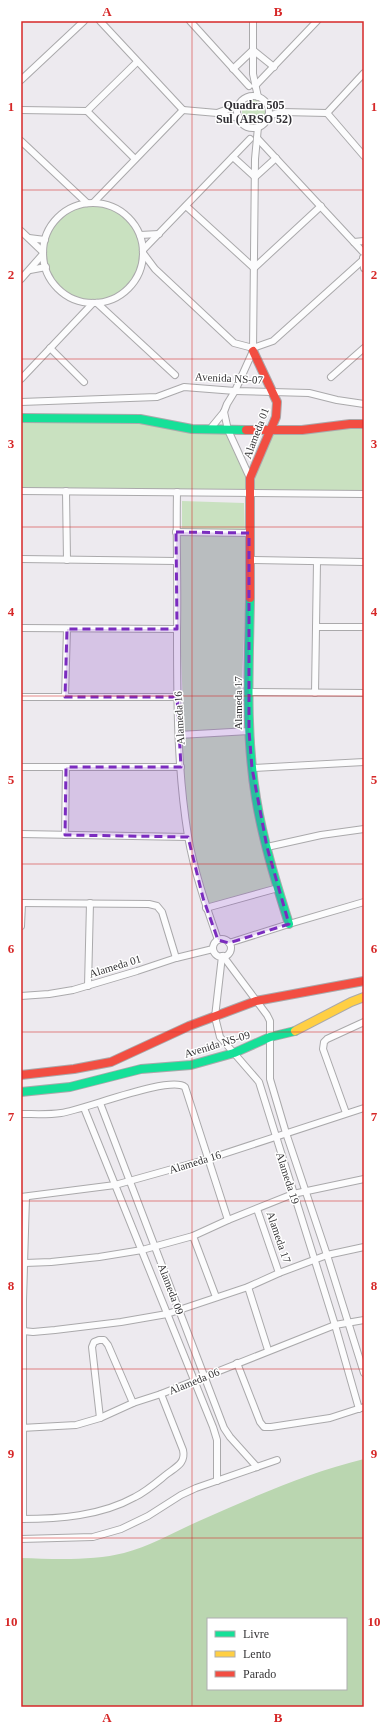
<svg xmlns="http://www.w3.org/2000/svg" width="385" height="1728" viewBox="0 0 385 1728" font-family="Georgia,serif">
<style>
.green{fill:#c9e1c0}
.forest{fill:#bad6b0;fill-rule:evenodd}
.lines{fill:none;stroke-linecap:round;stroke-linejoin:round}
.street-casing{stroke:#aaa9ab;stroke-width:8}
.fast-casing{stroke:#aaa9ab;stroke-width:10}
.slow-casing{stroke:#aaa9ab;stroke-width:10}
.jam-casing{stroke:#aaa9ab;stroke-width:10}
.street{stroke:#fcfcfd;stroke-width:6}
.fast{stroke:#16e098;stroke-width:8}
.slow{stroke:#ffcf43;stroke-width:8}
.jam{stroke:#f24e42;stroke-width:8}
.marked{fill:#7b2cbf;fill-opacity:0.2;stroke:#7b2cbf;stroke-width:3;stroke-dasharray:8 5;stroke-linejoin:round}
.grid{fill:none;stroke:#d62828;stroke-width:1;stroke-opacity:0.55}
.labels{text-anchor:middle;stroke-width:3;stroke-linejoin:round;paint-order:stroke}
.street-label{font-size:11px;fill:#353436;stroke:#fff}
.neighbourhood-label{font-size:12px;font-weight:bold;fill:#312f34;stroke:#fff}
.neatline{fill:none;stroke:#d62828;stroke-width:1.5}
.grid-label{font-size:13px;text-anchor:middle;font-weight:bold;fill:#d62828}
</style>
<rect width="100%" height="100%" fill="#edeaef"/>
<g class="green">
<circle cx="254" cy="112" r="12"/>
<circle cx="93" cy="253" r="49"/>
<polygon points="21,418 118,418 228,430 250,477 270,430 364,422 364,494 21,491"/>
<polygon points="182,501 244,503 245,532 249,533 241,697 243,731 249,731 252,768 278,888 206,908 185,811 179,735 231,732 184,731 176,532 182,531"/>
</g>
<path class="forest" d="M 364,1459 L 364,1707 L 21,1707 L 21,1558 C 53,1559 93,1561 124,1553 C 151,1546 174,1532 199,1521 C 253,1497 307,1473 364,1459 ZM 208,1619 L 346,1619 L 346,1689 L 208,1689 Z"/>
<g class="lines">
<g class="street-casing">
<g id="street">
<polyline points="100,21 183,110"/>
<polyline points="190,21 249,86"/>
<polyline points="253,21 253,74 258,97"/>
<polyline points="233,69 253,50 274,67"/>
<polyline points="21,80 84,21"/>
<polyline points="255,86 317,21"/>
<circle cx="253" cy="112" r="16"/>
<polyline points="21,110 87,111"/>
<polyline points="183,110 217,113 239,118"/>
<polyline points="87,111 137,62"/>
<polyline points="87,111 135,159"/>
<polyline points="217,113 239,105"/>
<polyline points="327,113 364,156"/>
<polyline points="327,113 364,73"/>
<polyline points="268,116 282,112 327,113"/>
<polyline points="257,138 363,252"/>
<polyline points="21,141 87,203"/>
<polyline points="233,157 255,177 276,158"/>
<polyline points="94,202 183,110"/>
<circle cx="93" cy="253" r="50"/>
<polyline points="186,206 254,268 321,206"/>
<polyline points="21,231 43,252"/>
<polyline points="140,235 159,234"/>
<polyline points="29,238 45,240"/>
<polyline points="354,242 364,241"/>
<polyline points="143,250 250,139"/>
<polyline points="143,253 155,269 234,343 253,348 273,341 363,260"/>
<polyline points="363,258 364,268"/>
<polyline points="30,270 46,267"/>
<polyline points="21,279 43,254"/>
<polyline points="97,303 175,375"/>
<polyline points="50,348 84,382"/>
<polyline points="331,377 364,348"/>
<polyline points="21,379 93,303"/>
<polyline points="21,402 157,397 184,387 235,391 309,393 337,400 364,404"/>
<polyline points="224,412 228,430 250,478"/>
<polyline points="210,429 224,412 227,404 235,391 253,351 255,159 258,127"/>
<polyline points="21,491 364,494"/>
<polyline points="66,491 67,560"/>
<path d="M 177,492 C 176,538 178,584 177,631 C 177,699 177,768 188,836 C 194,871 206,906 218,940"/>
<polyline points="176,532 249,533"/>
<polyline points="21,559 176,561"/>
<polyline points="250,560 364,562"/>
<polyline points="316,627 364,627"/>
<polyline points="21,628 177,629"/>
<polyline points="249,692 364,693"/>
<polyline points="315,693 317,562"/>
<polyline points="21,697 177,697"/>
<polyline points="65,697 67,629"/>
<polyline points="179,735 249,731"/>
<polyline points="21,767 181,767"/>
<polyline points="252,768 364,762"/>
<polyline points="21,834 188,837"/>
<polyline points="65,835 66,767"/>
<polyline points="267,847 321,835 364,829"/>
<polyline points="21,903 149,904 157,906 162,912 176,958"/>
<polyline points="206,908 278,888"/>
<polyline points="21,926 22,903"/>
<circle cx="222" cy="948" r="9"/>
<polyline points="229,943 289,924 364,902"/>
<polyline points="222,956 215,1017 220,1037 259,1082 335,1325 359,1409"/>
<polyline points="223,956 267,1015 270,1021 270,1079 286,1133 327,1255 364,1373"/>
<polyline points="88,986 90,903"/>
<polyline points="21,996 49,994 73,990 137,971 176,958 213,949"/>
<polyline points="100,1103 224,1428 230,1437 257,1467"/>
<polyline points="84,1108 213,1427 217,1440 217,1481"/>
<polyline points="346,1113 323,1049 324,1042 327,1039 364,1022"/>
<path d="M 21,1114 C 34,1114 48,1115 61,1113 C 84,1110 170,1075 185,1087 L 228,1220"/>
<polyline points="21,1197 115,1185 208,1159 364,1108"/>
<polyline points="257,1209 279,1273"/>
<polyline points="193,1236 216,1297"/>
<polyline points="25,1263 51,1262 99,1257 142,1250 193,1236 228,1220 293,1194 364,1179"/>
<polyline points="248,1287 268,1350"/>
<polyline points="23,1331 33,1332 55,1330 121,1322 167,1314 248,1287 279,1273 327,1255 364,1247"/>
<polyline points="237,1363 260,1422 264,1427 271,1427 330,1418 364,1407"/>
<polyline points="100,1418 92,1347 94,1342 99,1340 104,1340 108,1345 133,1403"/>
<polyline points="21,1428 76,1425 100,1418 133,1403 161,1394 335,1325 364,1320"/>
<path d="M 21,1519 C 59,1519 101,1516 135,1497 C 147,1491 157,1482 167,1474 C 176,1467 186,1463 183,1450 L 161,1394"/>
<polyline points="23,1519 23,1300 26,1197"/>
<polyline points="21,1539 93,1537 121,1529 148,1516 181,1495 196,1488 277,1460"/>
</g>
</g>
<g class="fast-casing">
<g id="fast">
<polyline points="21,418 140,419 192,429 246,430"/>
<path d="M 250,598 C 249,664 245,732 256,798 C 263,841 276,883 289,924"/>
<polyline points="21,1092 70,1087 141,1069 191,1065 234,1053 270,1037 295,1031"/>
</g>
</g>
<g class="slow-casing">
<polyline id="slow" points="295,1031 351,1002 364,997"/>
</g>
<g class="jam-casing">
<g id="jam">
<polyline points="246,430 302,430 350,424 364,424"/>
<polyline points="250,598 250,478 276,417 277,402 253,351"/>
<polyline points="21,1075 74,1069 111,1062 189,1026 256,1001 364,981"/>
</g>
</g>
<use href="#street" class="street"/>
<use href="#fast" class="fast"/>
<use href="#slow" class="slow"/>
<use href="#jam" class="jam"/>
</g>
<path class="marked" d="M 176,532 L 249,533 L 249,731 L 252,768 L 267,847 L 289,924 L 229,943 L 218,940 L 203,898 L 188,837 L 65,835 L 66,767 L 181,767 L 177,697 L 65,697 L 67,629 L 177,629 Z"/>
<path class="grid" d="M 192,21 L 192,1707M 21,190 L 364,190M 21,359 L 364,359M 21,527 L 364,527M 21,696 L 364,696M 21,864 L 364,864M 21,1032 L 364,1032M 21,1201 L 364,1201M 21,1369 L 364,1369M 21,1538 L 364,1538"/>
<g class="labels">
<g class="street-label">
<text transform="translate(229 378) rotate(3)" y="4">Avenida NS-07</text>
<text transform="translate(256 433) rotate(-69)" y="4">Alameda 01</text>
<text transform="translate(238 703) rotate(-90)" y="4">Alameda 17</text>
<text transform="translate(179 718) rotate(-93)" y="4">Alameda 16</text>
<text transform="translate(115 966) rotate(-17)" y="4">Alameda 01</text>
<text transform="translate(217 1044) rotate(-17)" y="4">Avenida NS-09</text>
<text transform="translate(195 1162) rotate(-17)" y="4">Alameda 16</text>
<text transform="translate(288 1178) rotate(72)" y="4">Alameda 19</text>
<text transform="translate(279 1237) rotate(71)" y="4">Alameda 17</text>
<text transform="translate(171 1289) rotate(69)" y="4">Alameda 09</text>
<text transform="translate(194 1381) rotate(-22)" y="4">Alameda 06</text>
</g>
<g class="neighbourhood-label">
<text x="254" y="109">Quadra 505<tspan x="254" dy="14">Sul (ARSO 52)</tspan></text>
</g>
</g>
<rect width="385" height="1728" fill="none" stroke="#ffffff" stroke-width="44"/>
<rect x="207" y="1618" width="140" height="72" fill="#ffffff" stroke="#aeaeaf"/>
<rect x="215" y="1631" width="20" height="6" fill="#16e098" stroke="#aeaeaf"/>
<text x="243" y="1638" font-size="12" fill="#353436">Livre</text>
<rect x="215" y="1651" width="20" height="6" fill="#ffcf43" stroke="#aeaeaf"/>
<text x="243" y="1658" font-size="12" fill="#353436">Lento</text>
<rect x="215" y="1671" width="20" height="6" fill="#f24e42" stroke="#aeaeaf"/>
<text x="243" y="1678" font-size="12" fill="#353436">Parado</text>
<rect x="22" y="22" width="341" height="1684" class="neatline"/>
<g class="grid-label">
<text x="107" y="16">A</text>
<text x="278" y="16">B</text>
<text x="11" y="111">1</text>
<text x="374" y="111">1</text>
<text x="11" y="279">2</text>
<text x="374" y="279">2</text>
<text x="11" y="448">3</text>
<text x="374" y="448">3</text>
<text x="11" y="616">4</text>
<text x="374" y="616">4</text>
<text x="11" y="784">5</text>
<text x="374" y="784">5</text>
<text x="11" y="953">6</text>
<text x="374" y="953">6</text>
<text x="11" y="1121">7</text>
<text x="374" y="1121">7</text>
<text x="11" y="1290">8</text>
<text x="374" y="1290">8</text>
<text x="11" y="1458">9</text>
<text x="374" y="1458">9</text>
<text x="11" y="1626">10</text>
<text x="374" y="1626">10</text>
<text x="107" y="1722">A</text>
<text x="278" y="1722">B</text>
</g>
</svg>
